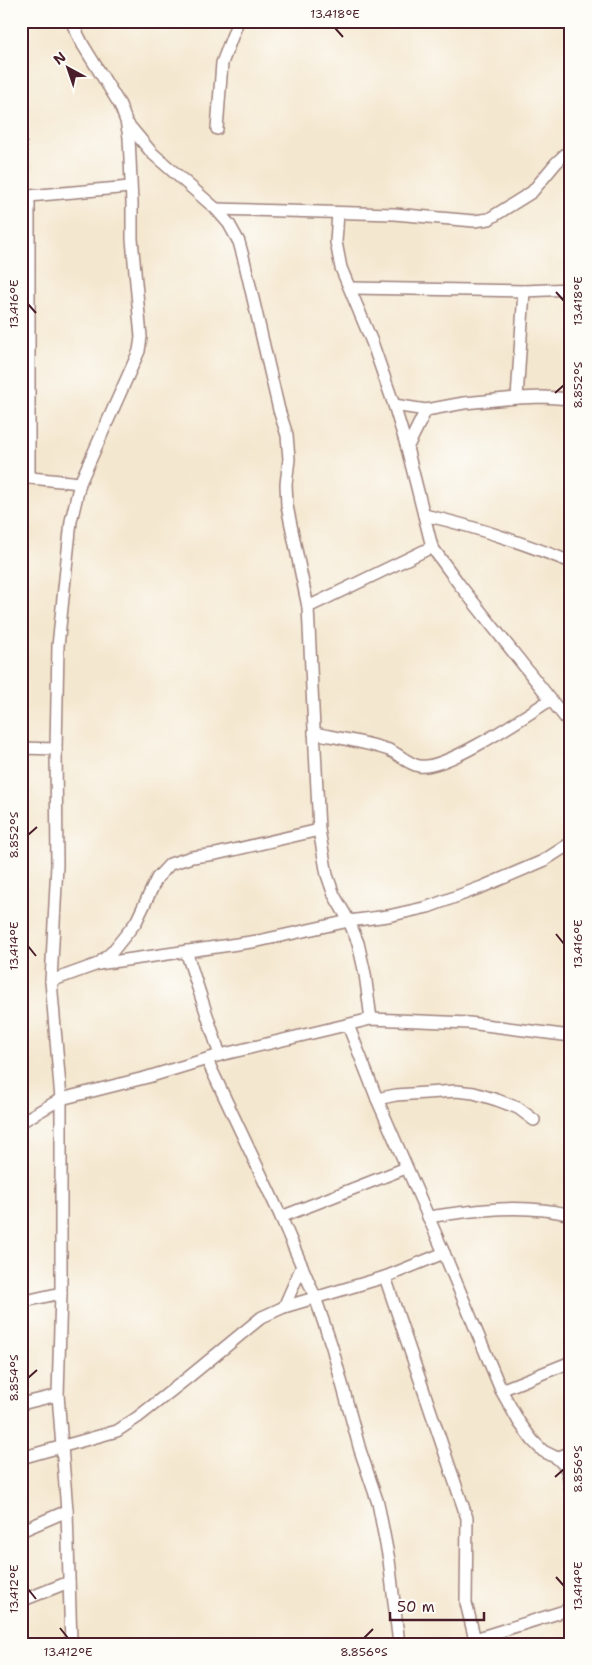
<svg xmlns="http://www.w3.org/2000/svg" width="592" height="1665" viewBox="0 0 592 1665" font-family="'Shantell Sans',sans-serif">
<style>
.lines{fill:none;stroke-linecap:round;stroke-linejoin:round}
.street-casing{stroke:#9f837d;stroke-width:14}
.path{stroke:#9f837d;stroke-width:2.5;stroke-dasharray:1 4;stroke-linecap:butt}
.street{stroke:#fff;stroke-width:11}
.ticks{fill:none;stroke:#4a1f2b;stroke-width:2}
.neatline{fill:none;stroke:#4a1f2b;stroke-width:2}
.ticks-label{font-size:12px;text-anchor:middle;fill:#4a1f2b}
</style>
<rect width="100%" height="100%" fill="#fdfcf7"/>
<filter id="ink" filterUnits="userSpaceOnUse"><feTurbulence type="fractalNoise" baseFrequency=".02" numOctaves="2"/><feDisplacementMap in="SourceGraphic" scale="10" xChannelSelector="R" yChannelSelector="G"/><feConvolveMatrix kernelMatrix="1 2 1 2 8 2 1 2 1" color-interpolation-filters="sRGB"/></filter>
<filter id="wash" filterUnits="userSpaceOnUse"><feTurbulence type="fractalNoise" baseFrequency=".0096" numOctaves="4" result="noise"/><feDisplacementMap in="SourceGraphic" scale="20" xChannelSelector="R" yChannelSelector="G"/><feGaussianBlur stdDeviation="1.12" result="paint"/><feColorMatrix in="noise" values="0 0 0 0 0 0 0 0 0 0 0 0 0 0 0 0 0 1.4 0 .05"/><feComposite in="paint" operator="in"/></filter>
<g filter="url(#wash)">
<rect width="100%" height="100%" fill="#f4e7cf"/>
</g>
<g filter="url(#ink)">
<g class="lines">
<g class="street-casing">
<g id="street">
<polyline points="127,123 152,153 216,209 229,224 239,242 244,260 279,410 287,435 289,459 286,484 287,506 308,607 319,830 327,875 334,895 349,921 358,943 365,974 371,1019"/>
<polyline points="217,129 222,63 238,21"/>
<polyline points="216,209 394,214 474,221 489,219 532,192 556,163 571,149"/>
<polyline points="338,213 336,242 341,268 372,342 394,405 407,448 432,547 459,584 571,725"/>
<polyline points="350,288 524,291 571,289"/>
<polyline points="517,398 524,291"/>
<polyline points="394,405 426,410 464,403 517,398 543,397 571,399"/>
<polyline points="407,448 426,410"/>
<polyline points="21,477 80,483"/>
<polyline points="29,478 29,196 130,187"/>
<path d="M 424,515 C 475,526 523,543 571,562"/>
<polyline points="308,607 432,547"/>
<path d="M 314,733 C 339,738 365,742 389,750 C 399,754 408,764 419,766 C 445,771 525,716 550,700"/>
<polyline points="21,748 56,749"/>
<polyline points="186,951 220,1055"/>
<polyline points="98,964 258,941 349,921 388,916 428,907 482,887 543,861 571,843"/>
<polyline points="51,981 98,964 112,952 136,922 157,878 170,864 192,857 216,854 319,830"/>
<polyline points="348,1025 377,1099 444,1253 501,1390 519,1422 533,1441 543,1451 557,1458 564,1465 568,1472 571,1492"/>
<polyline points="207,1060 281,1217 315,1297 332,1347 360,1450 378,1503 389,1560 399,1644"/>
<polyline points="377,1099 396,1095 456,1091 474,1093 497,1100 518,1108 534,1120"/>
<polyline points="21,1122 61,1099 148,1077 220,1055 371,1019 469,1023 571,1036"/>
<polyline points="281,1217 406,1168"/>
<path d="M 428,1217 C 475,1210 524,1203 571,1215"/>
<polyline points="385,1277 467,1518 466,1603 476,1644"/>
<polyline points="21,1302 61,1293"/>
<polyline points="284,1307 302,1266"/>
<polyline points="501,1390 571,1362"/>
<polyline points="21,1404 58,1395"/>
<polyline points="21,1458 117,1431 138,1417 190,1376 262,1317 284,1307 385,1277 444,1253"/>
<polyline points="557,1458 571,1452"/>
<polyline points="21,1531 67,1511"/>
<polyline points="21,1601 69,1582"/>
<polyline points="475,1639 571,1609"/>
<polyline points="71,1644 67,1511 58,1395 61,1293 61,1099 51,981 57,865 56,749 58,646 71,521 80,483 139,351 141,337 132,239 132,203 129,137 126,121 120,105 83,45 71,21"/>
</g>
</g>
<polyline class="path" points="21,42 29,184"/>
<use href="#street" class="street"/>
</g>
</g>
<path class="ticks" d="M 335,28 L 343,37M 556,292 L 564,301M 28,304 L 36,313M 555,393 L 564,385M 28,835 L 37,827M 556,934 L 564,944M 28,946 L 36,956M 28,1378 L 37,1370M 555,1477 L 564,1469M 556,1577 L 564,1586M 28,1589 L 36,1599M 60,1628 L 68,1638M 364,1638 L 373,1629"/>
<rect width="592" height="1665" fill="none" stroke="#fdfcf7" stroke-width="55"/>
<g transform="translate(68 68) rotate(320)" stroke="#fdfcf7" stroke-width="4" paint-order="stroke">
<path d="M0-4L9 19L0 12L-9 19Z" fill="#4a1f2b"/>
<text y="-8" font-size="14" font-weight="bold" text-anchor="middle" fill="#4a1f2b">N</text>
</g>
<path d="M390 1612v8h94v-8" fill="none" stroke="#4a1f2b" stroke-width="2.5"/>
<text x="397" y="1612" font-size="15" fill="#4a1f2b" stroke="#fdfcf7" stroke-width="4" paint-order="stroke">50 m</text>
<rect x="28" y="28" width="536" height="1610" class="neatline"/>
<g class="ticks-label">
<text x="335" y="18">13.418°E</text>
<text transform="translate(578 301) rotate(-90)" y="4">13.418°E</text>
<text transform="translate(14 304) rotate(-90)" y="4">13.416°E</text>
<text transform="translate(578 385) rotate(-90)" y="4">8.852°S</text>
<text transform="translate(14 835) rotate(-90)" y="4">8.852°S</text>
<text transform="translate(578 944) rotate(-90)" y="4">13.416°E</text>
<text transform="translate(14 946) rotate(-90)" y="4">13.414°E</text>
<text transform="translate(14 1378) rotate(-90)" y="4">8.854°S</text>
<text transform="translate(578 1469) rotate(-90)" y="4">8.856°S</text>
<text transform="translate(578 1586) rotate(-90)" y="4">13.414°E</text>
<text transform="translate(14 1589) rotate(-90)" y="4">13.412°E</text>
<text x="68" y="1656">13.412°E</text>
<text x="364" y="1656">8.856°S</text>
</g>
</svg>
